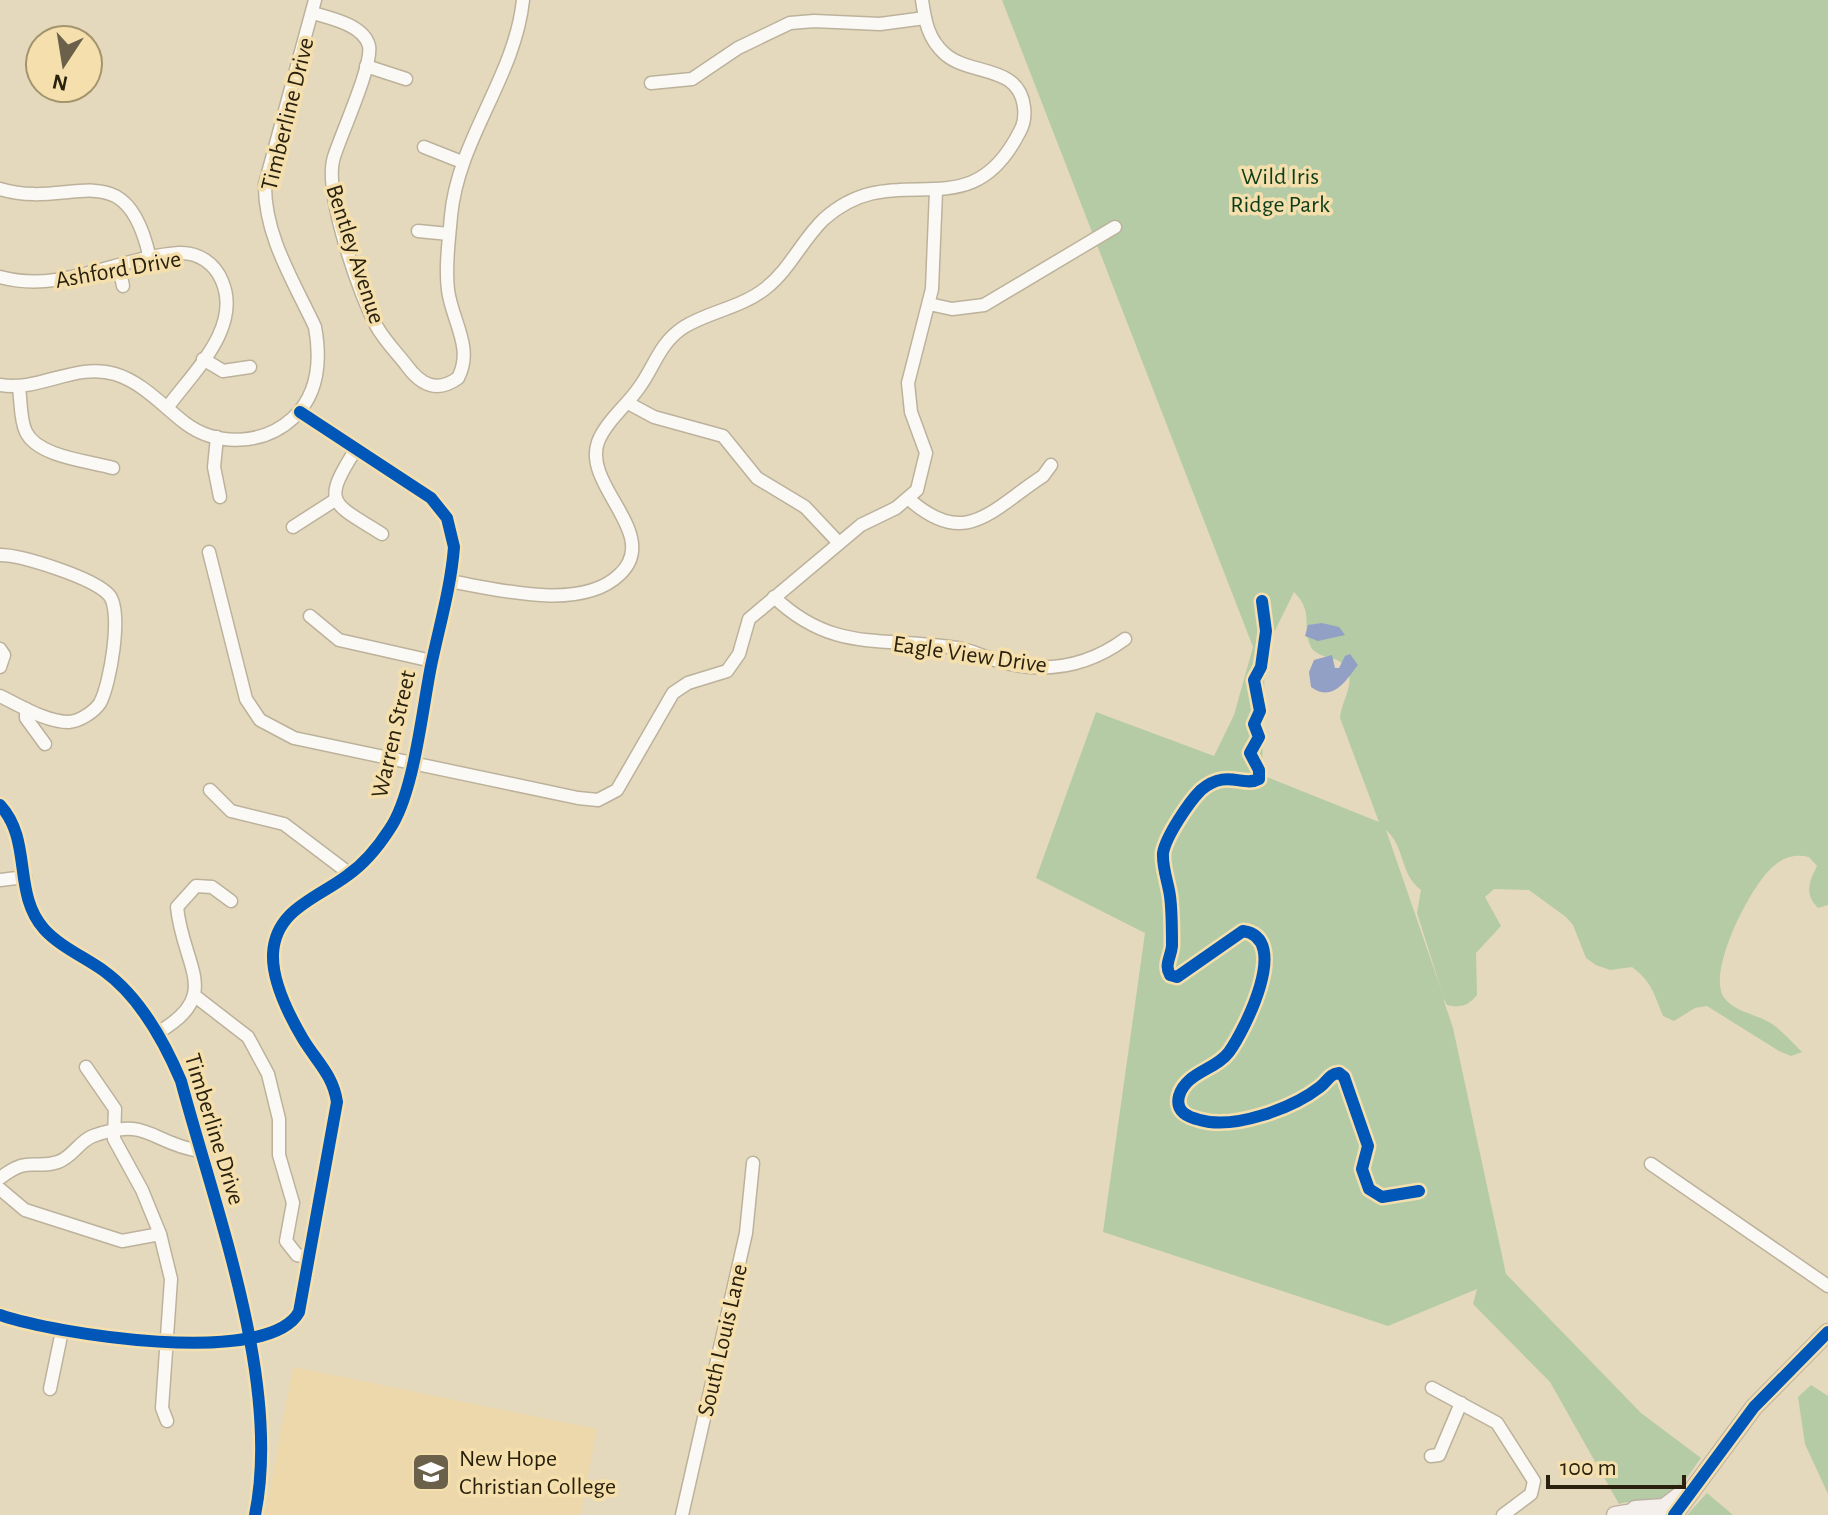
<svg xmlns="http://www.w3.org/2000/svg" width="1828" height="1515" viewBox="0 0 1828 1515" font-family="'Alegreya Sans',sans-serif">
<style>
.built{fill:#ecd8ab}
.green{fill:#b4cba5;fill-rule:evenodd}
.water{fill:#93a0c5}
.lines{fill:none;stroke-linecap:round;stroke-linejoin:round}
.minor-casing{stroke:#bcb29c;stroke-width:15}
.major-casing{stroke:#bdb1a2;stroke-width:19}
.minor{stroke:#fbf9f5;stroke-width:12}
.major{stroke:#f4efeb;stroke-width:16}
.cycleway-casing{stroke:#f5e0ad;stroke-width:17}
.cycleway{stroke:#0057b8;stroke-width:12}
.labels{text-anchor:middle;stroke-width:7;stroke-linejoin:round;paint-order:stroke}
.street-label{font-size:24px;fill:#29210d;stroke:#f5e0ad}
.park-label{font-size:24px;fill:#0d3c19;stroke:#f5e0ad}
.poi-label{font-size:24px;fill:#29210d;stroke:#f5e0ad;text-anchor:start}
</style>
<rect width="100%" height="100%" fill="#e5d9bd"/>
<polygon class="built" points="293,1367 597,1429 580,1515 265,1515"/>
<g class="green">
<path d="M 1002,0 L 1828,0 L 1828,905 L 1818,908 C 1804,894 1809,882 1817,866 L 1809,857 C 1796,854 1786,856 1775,865 C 1752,882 1708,969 1723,996 C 1733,1013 1760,1014 1775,1026 C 1785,1034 1793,1043 1802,1052 L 1791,1056 L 1779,1051 L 1707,1006 L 1695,1008 L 1674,1021 L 1663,1016 C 1654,994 1652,982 1632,967 L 1610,970 L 1596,965 L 1586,958 L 1573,925 L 1566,917 L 1529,890 L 1494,889 L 1485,897 L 1501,926 L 1476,953 L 1477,995 C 1468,1006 1461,1008 1447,1005 L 1443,998 L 1453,1028 L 1506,1274 L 1641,1413 L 1701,1458 C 1690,1472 1677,1498 1657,1501 C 1644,1504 1632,1499 1619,1504 L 1550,1382 L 1473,1304 L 1477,1289 L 1388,1326 L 1103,1232 L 1145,933 L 1036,878 L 1096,712 L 1214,756 L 1234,715 L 1253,647 ZM 1294,592 C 1314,612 1302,625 1310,645 C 1316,659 1334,655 1343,664 C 1359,679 1341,701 1340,718 L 1379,822 L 1262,775 L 1265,651 ZM 1386,830 C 1406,848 1399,873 1421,890 L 1417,913 L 1442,992 Z"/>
<polygon points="1811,1385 1828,1396 1828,1494 1805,1444 1798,1397"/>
<polygon points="1707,1493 1733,1515 1687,1515"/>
</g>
<g class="water">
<polygon points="1322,623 1339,627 1345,635 1318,641 1305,636 1308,625"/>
<path d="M 1350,654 L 1358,665 C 1348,677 1334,704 1311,687 L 1309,672 L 1314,660 L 1332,655 L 1335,668 L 1339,668 L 1345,656 Z"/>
</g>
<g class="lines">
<g class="minor-casing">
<g id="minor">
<path d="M 313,13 C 330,18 364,25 369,46 C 373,65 341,134 334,157 C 323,190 359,295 377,327 C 385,341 397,353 407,366 C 421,385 437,393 458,378 C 474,348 452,321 448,290 C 445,265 449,240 451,216 C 458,139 515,77 523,0"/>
<polyline points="366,66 406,79"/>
<polyline points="651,83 692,79 738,48 790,23 814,21 880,24 925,18"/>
<polyline points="424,147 462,162"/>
<path d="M 0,189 C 70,211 126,148 150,259"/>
<polyline points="418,231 449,234"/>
<polyline points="119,267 123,286"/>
<path d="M 0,277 C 61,294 119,257 179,253 C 199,252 215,264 222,281 C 242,328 193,372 167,408"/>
<polyline points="929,304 952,309 984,305 1115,227"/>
<polyline points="203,359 223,371 250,367"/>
<path d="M 0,385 C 39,392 76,362 115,374 C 142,382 163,406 185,423 C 217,447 264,445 293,418 C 319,394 321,360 315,327 C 294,282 264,235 265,184 L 315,0"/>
<path d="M 19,388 C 21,401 20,420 26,432 C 38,457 89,461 113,468"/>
<polyline points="628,403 654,417 723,436 757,478 805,507 838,542"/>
<polyline points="217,437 214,467 220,497"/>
<path d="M 356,449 C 321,504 331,502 382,534"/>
<path d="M 910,500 C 966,549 991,510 1043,476 L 1051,465"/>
<polyline points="293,527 335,500"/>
<polyline points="209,552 246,699 260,720 294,738 578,798 598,800 617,790 673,693 688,683 727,671 739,654 749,619 861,525 896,508 917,490 926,453 911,412 908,383 932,289 936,191"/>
<path d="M 0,555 C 22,555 94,578 109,595 C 123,611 110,685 100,703 C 94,712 80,721 69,722 C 46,722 21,706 0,696"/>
<path d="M 449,581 C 496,589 580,612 619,575 C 663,535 582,486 598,442 C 605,423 626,406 638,389 C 654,368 659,343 684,327 C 710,311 741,308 766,288 C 790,269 802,240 824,219 C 897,153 968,235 1020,131 C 1024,124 1025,115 1024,107 C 1019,64 970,76 945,54 C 928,39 925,21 922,0"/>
<path d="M 774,597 C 834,654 883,636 957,648 C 971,650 984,657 998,661 C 1044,674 1087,667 1125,639"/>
<polyline points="310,616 339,640 432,661"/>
<polyline points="0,649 4,655 0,667"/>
<polyline points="26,709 26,718 45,744"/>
<polyline points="210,790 231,811 284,824 350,874"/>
<path d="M 0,805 C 33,841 12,893 44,929 C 59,946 86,958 104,971 C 140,997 164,1041 181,1081 C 215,1209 282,1383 255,1515"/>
<polyline points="0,880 25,877"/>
<polyline points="195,996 248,1037 268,1074 279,1119 279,1155 293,1203 286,1241 297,1255 308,1257"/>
<path d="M 157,1033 C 224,995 183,968 177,907 L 196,886 L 212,887 L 231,901"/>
<polyline points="86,1067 115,1109 114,1139 142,1190 160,1234 171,1279 162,1408 167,1421"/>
<polyline points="1651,1164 1828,1286"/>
<path d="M 0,1178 C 30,1155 33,1170 58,1162 C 73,1157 79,1141 93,1136 C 149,1116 150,1143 200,1151"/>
<polyline points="0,1189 25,1210 122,1241 160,1234"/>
<path d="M 0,1315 C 54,1334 268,1368 299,1312 L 337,1102 C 333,1075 317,1062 303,1039 C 290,1017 272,981 273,954 C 275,909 318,898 348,875 C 365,863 378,847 389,830 C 414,795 422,710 431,666 C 439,627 451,587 454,547 L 447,518 L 431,498 L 300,412"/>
<polyline points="1432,1388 1497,1423 1534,1481 1531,1494 1503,1515"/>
<polyline points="50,1389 62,1331"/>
<polyline points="1431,1456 1439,1455 1461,1403"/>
<polyline points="682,1515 746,1233 753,1163"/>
</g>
</g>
<g class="major-casing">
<g id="major">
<polyline points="1635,1509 1664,1507 1684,1492"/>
<polyline points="1615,1515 1645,1510"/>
<polyline points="1674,1515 1754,1407 1828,1332"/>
</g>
</g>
<use href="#minor" class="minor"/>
<use href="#major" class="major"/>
<g class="cycleway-casing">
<g id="cycleway">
<path d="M 1262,601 L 1266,631 L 1261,667 L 1254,680 L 1260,711 L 1254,724 L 1259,737 L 1250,753 L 1259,770 L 1259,779 C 1243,788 1227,768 1201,790 C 1189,802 1166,836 1163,853 C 1162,867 1168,882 1170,896 C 1172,911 1172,931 1172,946 C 1171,957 1164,965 1170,975 L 1177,977 L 1243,931 C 1292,938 1244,1031 1229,1052 C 1216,1070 1186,1072 1179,1096 C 1175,1112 1188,1117 1200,1120 C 1234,1130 1293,1108 1320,1087 C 1328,1081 1329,1074 1339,1073 L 1344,1077 L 1368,1146 L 1362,1169 L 1369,1189 L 1382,1197 L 1419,1191"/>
<path d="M 0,805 C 33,841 12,893 44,929 C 59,946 86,958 104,971 C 140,997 164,1041 181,1081 C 215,1209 282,1383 255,1515"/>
<path d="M 0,1315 C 54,1334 268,1368 299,1312 L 337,1102 C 333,1075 317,1062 303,1039 C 290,1017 272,981 273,954 C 275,909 318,898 348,875 C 365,863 378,847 389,830 C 414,795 422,710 431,666 C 439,627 451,587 454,547 L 447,518 L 431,498 L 300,412"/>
<polyline points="1674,1515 1754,1407 1828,1332"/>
</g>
</g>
<use href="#cycleway" class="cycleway"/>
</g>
<defs>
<g id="university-square" transform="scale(2)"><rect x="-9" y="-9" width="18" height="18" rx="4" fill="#6b614b" stroke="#f5e0ad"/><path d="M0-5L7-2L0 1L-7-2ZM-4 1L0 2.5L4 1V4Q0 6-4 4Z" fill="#fff"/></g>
</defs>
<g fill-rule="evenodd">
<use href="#university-square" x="431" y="1472"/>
</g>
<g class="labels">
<g class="street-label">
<text transform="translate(287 114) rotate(-76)" y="8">Timberline Drive</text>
<text transform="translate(356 254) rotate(72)" y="8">Bentley Avenue</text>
<text transform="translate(118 269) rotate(-10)" y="8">Ashford Drive</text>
<text transform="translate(970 654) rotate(8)" y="8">Eagle View Drive</text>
<text transform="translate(393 734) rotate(-77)" y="8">Warren Street</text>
<text transform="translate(215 1129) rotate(73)" y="8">Timberline Drive</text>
<text transform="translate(722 1340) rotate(-77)" y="8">South Louis Lane</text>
</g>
<g class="park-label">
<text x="1280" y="184">Wild Iris<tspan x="1280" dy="28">Ridge Park</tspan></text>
</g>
<g class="poi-label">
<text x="459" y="1466">New Hope<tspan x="459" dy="28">Christian College</tspan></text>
</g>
</g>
<g transform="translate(64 64) rotate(192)"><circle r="38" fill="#f5e0ad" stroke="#a3946d" stroke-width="2"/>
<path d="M0-6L14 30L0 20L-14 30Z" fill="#6b614b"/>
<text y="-12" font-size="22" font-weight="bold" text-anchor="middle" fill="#29210d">N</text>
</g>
<path d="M1548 1475v12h136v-12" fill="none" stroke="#29210d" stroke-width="4"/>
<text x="1560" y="1475" font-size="24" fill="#29210d" stroke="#f5e0ad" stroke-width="6" paint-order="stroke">100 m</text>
</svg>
